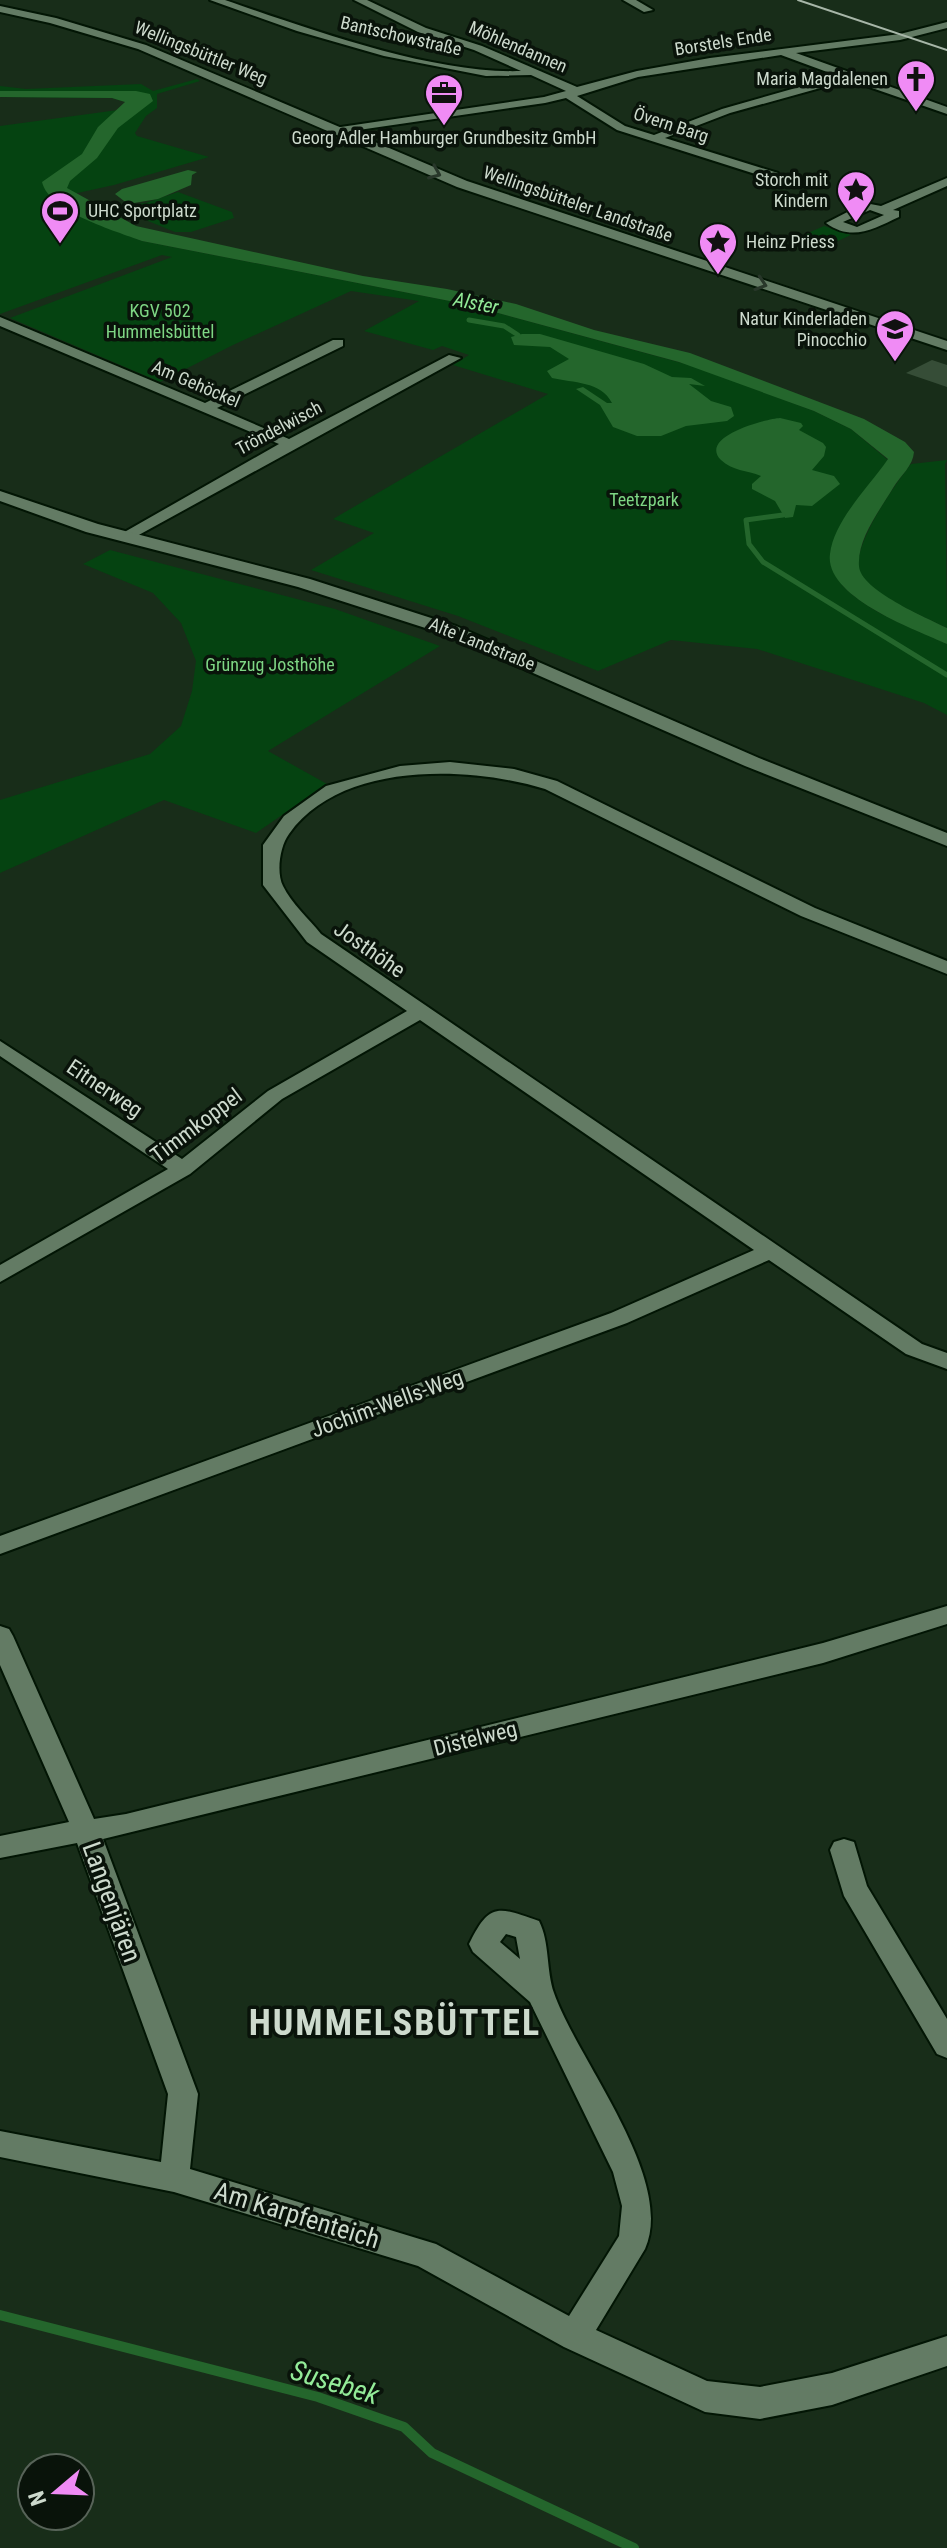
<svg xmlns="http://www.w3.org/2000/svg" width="947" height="2548" viewBox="0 0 947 2548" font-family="'Roboto Condensed',sans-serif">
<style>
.green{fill:#054311}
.water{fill:#24662c}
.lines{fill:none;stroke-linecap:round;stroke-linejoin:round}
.stream-far1{stroke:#24662c;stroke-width:5}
.stream{stroke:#24662c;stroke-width:10}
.building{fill:#364d37}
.street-casing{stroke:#021504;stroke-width:4}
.secondary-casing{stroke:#021504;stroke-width:4}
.street{fill:#637b64;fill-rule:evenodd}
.secondary{fill:#637b64;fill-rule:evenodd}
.tram{stroke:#a7b6a8;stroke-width:2}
.oneway{stroke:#28372a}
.labels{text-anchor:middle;stroke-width:7;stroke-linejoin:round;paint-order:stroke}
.far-street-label{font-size:18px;fill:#cddacd;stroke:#09130a}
.far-poi-label{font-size:18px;fill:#cddacd;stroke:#09130a;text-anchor:end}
.far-park-label{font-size:18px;fill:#7ed684;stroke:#09130a}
.far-water-label{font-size:20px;font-style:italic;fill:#93eb98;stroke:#09130a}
.street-label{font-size:22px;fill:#cddacd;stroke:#09130a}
.near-street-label{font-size:26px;fill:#cddacd;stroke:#09130a}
.near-water-label{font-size:28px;font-style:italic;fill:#93eb98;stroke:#09130a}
.near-district-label{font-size:36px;font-weight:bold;letter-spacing:2px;fill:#cddacd;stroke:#09130a}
</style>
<rect width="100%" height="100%" fill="#182d19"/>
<g class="green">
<path d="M 197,79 L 200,81 L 157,94 L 157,108 L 146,116 L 135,133 L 137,136 L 209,157 L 114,185 L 73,194 L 61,205 L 86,219 L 142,241 L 465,304 L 693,366 L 814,411 L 851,429 L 888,460 L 842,523 L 842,585 C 870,614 911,627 947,644 L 947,715 L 924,703 L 757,649 L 671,640 L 598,671 L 458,616 L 311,570 L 374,533 L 333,519 L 548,394 L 453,365 L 469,355 L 442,346 L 433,350 L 364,331 L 419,301 L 351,291 L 233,345 L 160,382 L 10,318 L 172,257 L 162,255 L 0,314 L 0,126 L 118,110 L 126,102 L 112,98 L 0,97 L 0,86 L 26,89 L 141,84 L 153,91 Z"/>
<polygon points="178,192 232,212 234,218 191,232 175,232 116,208 145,203"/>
<polygon points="824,226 851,235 816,251 788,242"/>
<path d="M 947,460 L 945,464 L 947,628 C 926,618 873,595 861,576 C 846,552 896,483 911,464 Z"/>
<polygon points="110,550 335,609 440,646 268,751 327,784 256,833 164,800 0,873 0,800 150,754 181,726 192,691 196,661 181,623 153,593 83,564"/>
</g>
<g class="water">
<path d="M 0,91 L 136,91 L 150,94 L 153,101 L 118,128 L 97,158 L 70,181 L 67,188 L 136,226 L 363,276 L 447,289 L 516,304 L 594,330 L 690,353 L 864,419 L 905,442 L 914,452 C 913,466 901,475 893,488 C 880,510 857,539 859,566 C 860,590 927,618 947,628 L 947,644 C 916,630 824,597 830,554 C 834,520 869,487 888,459 L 851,429 L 814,411 L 679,362 L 465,304 L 142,241 C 116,231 49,212 42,182 L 82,154 L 98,127 L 125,102 L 112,98 L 0,97 Z"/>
<polygon points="188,170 197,172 192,175 191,185 158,199 128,204 115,194 122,189"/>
<path d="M 522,334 L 540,334 L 644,364 L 672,377 L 691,378 L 705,386 L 689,384 L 711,401 L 731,407 L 734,416 L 727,421 L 686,426 L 661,436 L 637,436 L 613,427 L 600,405 L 576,389 L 583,387 L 607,403 L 612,403 C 601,381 573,383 552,378 L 547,371 L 569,359 L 550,347 L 514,345 L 511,337 Z"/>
<path d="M 780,418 L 801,423 L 803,426 L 799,430 L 823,443 L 826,447 L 824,456 L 812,470 L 834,476 L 840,484 L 812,506 L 796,505 L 793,517 L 785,518 L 775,501 L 752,489 L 752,484 L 761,476 C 747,470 732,471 721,460 C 698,437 765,419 780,418 Z"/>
</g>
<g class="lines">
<g class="stream-far1">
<polyline points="469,320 504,326 518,335"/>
<polyline points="783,515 746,520 749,544 763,562 947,675"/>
</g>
<polyline class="stream" points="0,2315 318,2397 404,2427 432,2453 634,2548"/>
</g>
<polygon class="building" points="932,360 947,365 947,387 906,373"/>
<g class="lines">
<g class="street-casing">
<g id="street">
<path d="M 210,0 L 225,0 C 310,29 432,74 521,71 L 474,50 L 418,32 L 354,0 L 367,0 L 426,28 L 482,46 L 577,87 L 637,71 L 710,58 L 900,34 L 947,22 L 947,28 L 900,40 L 796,53 L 947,107 L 947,114 L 849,80 L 730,113 L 665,138 L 778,173 L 778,179 L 774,180 L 617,130 L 566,98 L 545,103 L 338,133 L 332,130 L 334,128 L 544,97 L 566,91 L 531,75 L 486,76 L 384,56 L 297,31 ZM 781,55 L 838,76 L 722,109 L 654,135 L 625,126 L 577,96 L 638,77 Z"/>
<polygon points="623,0 636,0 653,10 644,12"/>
<path d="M 947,178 L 947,186 L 893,210 L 899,211 L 899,217 C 873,229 852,242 826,223 L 865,203 L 881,206 ZM 870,210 L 884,215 L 857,227 L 843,222 Z"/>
<polygon points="0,317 205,403 333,340 343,340 343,346 217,408 289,439 449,355 461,358 126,542 118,537 121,534 279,444 0,326"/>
<path d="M 450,762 L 514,769 L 557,781 L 815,908 L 947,961 L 947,974 L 801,916 L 545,789 C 469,766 341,761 289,834 C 280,846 276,872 283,886 C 291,903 309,919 321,934 L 922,1344 L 947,1353 L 947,1369 L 906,1354 L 769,1260 L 627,1323 L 0,1554 L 0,1536 L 611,1313 L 754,1250 L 420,1020 L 282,1099 L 190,1174 L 0,1282 L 0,1265 L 168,1169 L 0,1056 L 0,1041 L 182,1159 L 268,1091 L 407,1011 L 307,942 L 263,885 L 263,845 L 284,816 L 326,786 L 400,766 Z"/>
<path d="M 947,1606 L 947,1624 L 823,1663 L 103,1839 L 198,2094 L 190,2169 L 436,2244 L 569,2316 L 619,2236 L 622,2206 L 613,2172 L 530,2002 L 473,1952 L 469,1944 C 490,1901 498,1907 539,1921 C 550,1943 546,1970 554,1993 C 578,2061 676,2179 645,2249 L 596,2330 L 707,2381 L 760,2387 L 832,2373 L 947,2336 L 947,2366 L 832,2405 L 760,2419 L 705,2412 L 564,2347 L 418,2266 L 174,2192 L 0,2157 L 0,2131 L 161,2162 L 168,2094 L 77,1843 L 0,1858 L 0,1836 L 69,1822 L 0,1665 L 0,1626 L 9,1629 L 13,1636 L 94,1819 L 126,1814 L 823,1643 ZM 506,1934 L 516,1937 L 520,1959 L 500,1942 Z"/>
<polygon points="844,1839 854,1842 867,1886 947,2019 947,2058 937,2054 844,1896 830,1850 834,1842"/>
</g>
</g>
<g class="secondary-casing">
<g id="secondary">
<polygon points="0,6 56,18 146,45 467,181 947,341 947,350 457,187 138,49 50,23 0,12"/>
<polygon points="0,491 98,524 310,579 456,626 759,758 947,833 947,846 745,766 444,634 298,587 86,532 0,501"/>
</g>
</g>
<use href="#street" class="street"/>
<use href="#secondary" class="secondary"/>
<polyline class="tram" points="798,0 947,50"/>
</g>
<defs><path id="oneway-chevron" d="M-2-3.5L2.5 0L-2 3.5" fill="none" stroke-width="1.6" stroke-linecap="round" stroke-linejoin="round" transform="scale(2)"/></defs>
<g class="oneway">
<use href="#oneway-chevron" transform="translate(435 173) rotate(23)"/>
<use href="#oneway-chevron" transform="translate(761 284) rotate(18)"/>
</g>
<defs>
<g id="church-pin" transform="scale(2)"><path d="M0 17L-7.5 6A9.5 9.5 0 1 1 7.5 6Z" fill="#f08bf5" stroke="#09130a"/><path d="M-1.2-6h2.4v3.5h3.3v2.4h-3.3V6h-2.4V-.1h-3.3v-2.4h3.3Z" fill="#111"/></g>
<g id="office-pin" transform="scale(2)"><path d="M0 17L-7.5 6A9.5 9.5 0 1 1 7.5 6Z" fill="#f08bf5" stroke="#09130a"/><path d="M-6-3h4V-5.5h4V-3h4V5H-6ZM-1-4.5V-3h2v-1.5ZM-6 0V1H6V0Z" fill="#111"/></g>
<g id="sight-pin" transform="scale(2)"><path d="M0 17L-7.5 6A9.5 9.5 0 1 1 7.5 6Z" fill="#f08bf5" stroke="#09130a"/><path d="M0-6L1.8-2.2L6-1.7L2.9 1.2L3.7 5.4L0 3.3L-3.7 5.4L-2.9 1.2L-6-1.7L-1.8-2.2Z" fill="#111"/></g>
<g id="stadium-pin" transform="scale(2)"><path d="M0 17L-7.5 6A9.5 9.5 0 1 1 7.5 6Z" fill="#f08bf5" stroke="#09130a"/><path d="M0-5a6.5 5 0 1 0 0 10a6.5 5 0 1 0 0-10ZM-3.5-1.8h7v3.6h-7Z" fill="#111"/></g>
<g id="school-pin" transform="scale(2)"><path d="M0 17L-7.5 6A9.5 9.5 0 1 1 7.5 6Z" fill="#f08bf5" stroke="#09130a"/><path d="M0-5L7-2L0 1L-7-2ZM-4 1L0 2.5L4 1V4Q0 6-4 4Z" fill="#111"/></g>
</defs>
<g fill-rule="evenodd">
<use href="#church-pin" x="916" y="79"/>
<use href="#office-pin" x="444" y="93"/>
<use href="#sight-pin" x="856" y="190"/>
<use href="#stadium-pin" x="60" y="211"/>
<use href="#sight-pin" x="718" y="242"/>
<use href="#school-pin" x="895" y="329"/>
</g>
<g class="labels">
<g class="far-street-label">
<text transform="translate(401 36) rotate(13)" y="6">Bantschowstraße</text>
<text transform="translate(723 42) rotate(-9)" y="6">Borstels Ende</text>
<text transform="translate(518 47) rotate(23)" y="6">Möhlendannen</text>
<text transform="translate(201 53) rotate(22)" y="6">Wellingsbüttler Weg</text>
<text transform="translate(671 125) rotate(18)" y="6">Övern Barg</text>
<text transform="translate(578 204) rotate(19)" y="6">Wellingsbütteler Landstraße</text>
<text transform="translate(196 384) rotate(23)" y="6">Am Gehöckel</text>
<text transform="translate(279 428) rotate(-28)" y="6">Tröndelwisch</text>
<text transform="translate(482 644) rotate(22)" y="6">Alte Landstraße</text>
</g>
<g class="far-poi-label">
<text x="888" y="85">Maria Magdalenen</text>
<text x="444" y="144" text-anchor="middle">Georg Adler Hamburger Grundbesitz GmbH</text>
<text x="828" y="186">Storch mit<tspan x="828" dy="21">Kindern</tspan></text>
<text x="88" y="217" text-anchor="start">UHC Sportplatz</text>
<text x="746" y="248" text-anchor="start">Heinz Priess</text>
<text x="867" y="325">Natur Kinderladen<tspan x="867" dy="21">Pinocchio</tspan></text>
</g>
<g class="far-park-label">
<text x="160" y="317">KGV 502<tspan x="160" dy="21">Hummelsbüttel</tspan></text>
<text x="644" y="506">Teetzpark</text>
<text x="270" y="671">Grünzug Josthöhe</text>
</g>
<g class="far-water-label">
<text transform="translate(476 303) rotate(11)" y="7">Alster</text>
</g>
<g class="street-label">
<text transform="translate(370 949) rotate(35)" y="8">Josthöhe</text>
<text transform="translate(105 1088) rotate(34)" y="8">Eitnerweg</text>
<text transform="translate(196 1125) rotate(-37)" y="8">Timmkoppel</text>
<text transform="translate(387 1403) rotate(-20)" y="8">Jochim-Wells-Weg</text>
<text transform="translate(475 1738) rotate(-14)" y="8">Distelweg</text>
</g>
<g class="near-street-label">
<text transform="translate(112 1902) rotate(70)" y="9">Langenjären</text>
<text transform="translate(297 2215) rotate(17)" y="9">Am Karpfenteich</text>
</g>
<g class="near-water-label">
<text transform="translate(335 2382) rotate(17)" y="10">Susebek</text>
</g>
<g class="near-district-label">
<text x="395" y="2035">HUMMELSBÜTTEL</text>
</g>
</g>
<g transform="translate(56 2492) rotate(251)"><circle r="38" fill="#09130a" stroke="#576358" stroke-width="2"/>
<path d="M0-6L14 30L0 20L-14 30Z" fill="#f08bf5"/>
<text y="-12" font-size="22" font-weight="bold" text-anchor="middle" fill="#cddacd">N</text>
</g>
</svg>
